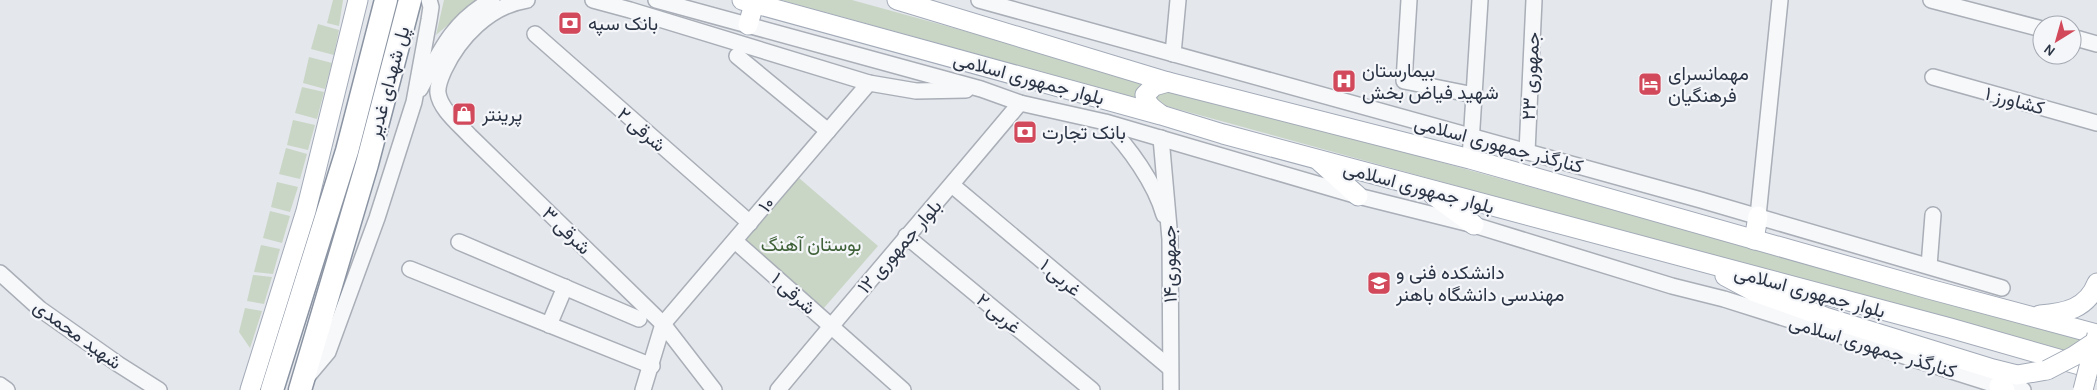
<svg xmlns="http://www.w3.org/2000/svg" width="2097" height="390" viewBox="0 0 2097 390" font-family="Karla,Vazirmatn,sans-serif">
<style>
.green{fill:#c9d6c5}
.lines{fill:none;stroke-linecap:round;stroke-linejoin:round}
.minor-casing{stroke:#a9aeb7;stroke-width:18}
.major-casing{stroke:#a3abb8;stroke-width:21}
.highway-casing{stroke:#8b94a3;stroke-width:25}
.minor{stroke:#f7f8fa;stroke-width:15}
.major{stroke:#fff;stroke-width:19}
.highway{stroke:#fff;stroke-width:22}
.major-bridge-casing{stroke:#a3abb8;stroke-width:21;stroke-linecap:butt}
.major-bridge{stroke:#fff;stroke-width:19}
.labels{text-anchor:middle;stroke-width:4.5;stroke-linejoin:round;paint-order:stroke}
.poi-label{font-size:19px;fill:#2b3445;stroke:#f4f6f9;text-anchor:start}
.street-label{font-size:19px;fill:#2b3445;stroke:#f4f6f9}
.park-label{font-size:19px;fill:#3f6138;stroke:#f4f6f9}
</style>
<rect width="100%" height="100%" fill="#e4e7ec"/>
<g class="green">
<polygon points="333,0 343,0 339,26 327,23"/>
<polygon points="444,0 477,0 436,35"/>
<polygon points="781,0 852,0 2097,343 2097,362"/>
<polygon points="318,24 339,30 334,55 311,49"/>
<polygon points="309,57 332,63 325,89 303,83"/>
<polygon points="302,87 324,92 317,119 295,113"/>
<polygon points="293,120 315,125 308,150 287,145"/>
<polygon points="286,148 307,154 300,179 279,174"/>
<polygon points="799,178 878,246 823,309 744,241"/>
<polygon points="277,182 298,187 290,212 271,207"/>
<polygon points="270,211 290,216 282,243 263,238"/>
<polygon points="261,245 280,249 273,274 254,272"/>
<polygon points="253,275 272,277 264,304 247,301"/>
<polygon points="245,308 262,311 250,348 239,332"/>
</g>
<g class="lines">
<g class="minor-casing">
<g id="minor">
<path d="M 527,0 C 489,6 459,38 444,70 C 441,77 437,85 438,93 C 440,109 459,124 470,136 L 663,324 L 714,390"/>
<polyline points="593,0 630,10 869,83 916,91 966,90"/>
<polyline points="656,0 981,89 1020,103 1105,122 1358,196 1474,225 1672,286 1724,299 1999,386 2023,390"/>
<polyline points="979,0 1701,200 2002,288"/>
<polyline points="1409,0 1404,81 1474,95"/>
<polyline points="1931,0 2042,29"/>
<polyline points="535,34 750,223"/>
<polyline points="2072,37 2097,44"/>
<polyline points="1173,54 1178,0"/>
<polyline points="737,56 828,131"/>
<polyline points="1933,77 2097,123"/>
<path d="M 420,89 C 440,51 453,21 492,0"/>
<path d="M 1106,124 C 1129,147 1155,183 1164,215"/>
<polyline points="1161,138 1170,239 1171,390"/>
<polyline points="1527,152 1534,0"/>
<polyline points="1470,159 1480,0"/>
<polyline points="952,185 1170,368"/>
<polyline points="1758,216 1780,0"/>
<polyline points="906,236 1092,390"/>
<polyline points="735,241 903,390"/>
<polyline points="459,242 639,319"/>
<polyline points="1929,266 1933,215"/>
<polyline points="410,269 652,366"/>
<polyline points="0,273 40,309 118,364 159,390"/>
<polyline points="549,325 565,287"/>
<polyline points="307,377 328,352 377,218 414,102 429,20 431,7 429,0"/>
<polyline points="0,385 7,390"/>
<polyline points="643,390 663,324 869,83"/>
<path d="M 778,390 C 858,293 940,199 1020,103"/>
</g>
</g>
<g class="major-casing">
<g id="major">
<polyline points="742,0 1161,115 1223,134 1950,328 2097,370"/>
<polyline points="897,0 1168,82 1470,159 1929,289 2097,334"/>
<polyline points="748,25 754,4"/>
<path d="M 1160,114 C 1153,109 1146,104 1145,95 L 1154,86 L 1168,82"/>
<polyline points="1319,161 1358,196"/>
<polyline points="1432,194 1474,225"/>
<polyline points="1754,240 1758,216"/>
<polyline points="1725,276 1755,292 1825,317 1993,369 2017,375 2047,370"/>
<path d="M 2040,315 C 2065,313 2087,309 2097,283"/>
<polyline points="1999,386 2005,390"/>
<polyline points="250,390 306,211 358,0"/>
</g>
</g>
<g class="highway-casing">
<g id="highway">
<polyline points="272,390 347,151 386,0"/>
<polyline points="300,390 367,164 410,0"/>
</g>
</g>
<use href="#minor" class="minor"/>
<use href="#major" class="major"/>
<use href="#highway" class="highway"/>
<g class="major-bridge-casing">
<g id="major-bridge">
<polyline points="2047,370 2074,356 2095,342"/>
<polyline points="2083,390 2097,335"/>
</g>
</g>
<use href="#major-bridge" class="major-bridge"/>
</g>
<defs>
<g id="bank-square" transform="scale(1.25)"><rect x="-9" y="-9" width="18" height="18" rx="4" fill="#d1495b" stroke="#f4f6f9"/><path d="M-6-4H6V4H-6ZM0-2.3a2.3 2.3 0 1 0 0 4.6a2.3 2.3 0 1 0 0-4.6Z" fill="#fff"/></g>
<g id="hospital-square" transform="scale(1.25)"><rect x="-9" y="-9" width="18" height="18" rx="4" fill="#d1495b" stroke="#f4f6f9"/><path d="M-5-5h3v3.5h4V-5h3V5h-3V1.5h-4V5h-3Z" fill="#fff"/></g>
<g id="hotel-square" transform="scale(1.25)"><rect x="-9" y="-9" width="18" height="18" rx="4" fill="#d1495b" stroke="#f4f6f9"/><path d="M-6-4.5h1.5V1H6V5H4.5V3h-9V5H-6ZM-4 0a1.8 1.8 0 1 1 3.6 0ZM.5 0V-2.5h3Q6-2.5 6 0Z" fill="#fff"/></g>
<g id="shop-square" transform="scale(1.25)"><rect x="-9" y="-9" width="18" height="18" rx="4" fill="#d1495b" stroke="#f4f6f9"/><path d="M-5-2.5h2.3a2.7 3.5 0 0 1 5.4 0H5L5.5 6h-11ZM-1.5-2.5h3a1.5 2.3 0 0 0-3 0Z" fill="#fff"/></g>
<g id="university-square" transform="scale(1.25)"><rect x="-9" y="-9" width="18" height="18" rx="4" fill="#d1495b" stroke="#f4f6f9"/><path d="M0-5L7-2L0 1L-7-2ZM-4 1L0 2.5L4 1V4Q0 6-4 4Z" fill="#fff"/></g>
</defs>
<g fill-rule="evenodd">
<use href="#bank-square" x="570" y="23"/>
<use href="#hospital-square" x="1344" y="81"/>
<use href="#hotel-square" x="1650" y="84"/>
<use href="#shop-square" x="464" y="114"/>
<use href="#bank-square" x="1025" y="132"/>
<use href="#university-square" x="1379" y="283"/>
</g>
<g class="labels">
<g class="poi-label">
<text x="588" y="30">بانک سپه</text>
<text x="1362" y="77">بیمارستان<tspan x="1362" dy="22">شهید فیاض بخش</tspan></text>
<text x="1668" y="80">مهمانسرای<tspan x="1668" dy="22">فرهنگیان</tspan></text>
<text x="482" y="121">پرینتر</text>
<text x="1042" y="139">بانک تجارت</text>
<text x="1396" y="279">دانشکده فنی و<tspan x="1396" dy="22">مهندسی دانشگاه باهنر</tspan></text>
</g>
<g class="street-label">
<text transform="translate(1530 76) rotate(-87)" y="7">۲۳ جمهوری</text>
<text transform="translate(1029 78) rotate(15)" y="7">بلوار جمهوری اسلامی</text>
<text transform="translate(388 82) rotate(-75)" y="7">پل شهدای غدیر</text>
<text transform="translate(2015 100) rotate(15)" y="7">کشاورز ۱</text>
<text transform="translate(642 129) rotate(41)" y="7">۲ شرقی</text>
<text transform="translate(1499 144) rotate(15)" y="7">کنارگذر جمهوری اسلامی</text>
<text transform="translate(1419 187) rotate(15)" y="7">بلوار جمهوری اسلامی</text>
<text transform="translate(766 204) rotate(-50)" y="7">۱۰</text>
<text transform="translate(567 230) rotate(44)" y="7">۳ شرقی</text>
<text transform="translate(899 246) rotate(-49)" y="7">بلوار جمهوری ۱۲</text>
<text transform="translate(1169 264) rotate(-91)" y="7">جمهوری۱۴</text>
<text transform="translate(1061 277) rotate(40)" y="7">۱ غربی</text>
<text transform="translate(1810 291) rotate(15)" y="7">بلوار جمهوری اسلامی</text>
<text transform="translate(794 293) rotate(42)" y="7">شرقی ۱</text>
<text transform="translate(999 313) rotate(40)" y="7">۲ غربی</text>
<text transform="translate(78 334) rotate(36)" y="7">شهید محمدی</text>
<text transform="translate(1873 346) rotate(17)" y="7">کنارگذر جمهوری اسلامی</text>
</g>
<g class="park-label">
<text x="811" y="251">بوستان آهنگ</text>
</g>
</g>
<g transform="translate(2057 40) rotate(217)"><circle r="24" fill="#f4f6f9" stroke="#a4a8b1"/>
<path d="M0-4L9 19L0 12L-9 19Z" fill="#d1495b"/>
<text y="-8" font-size="14" font-weight="bold" text-anchor="middle" fill="#2b3445">N</text>
</g>
</svg>
